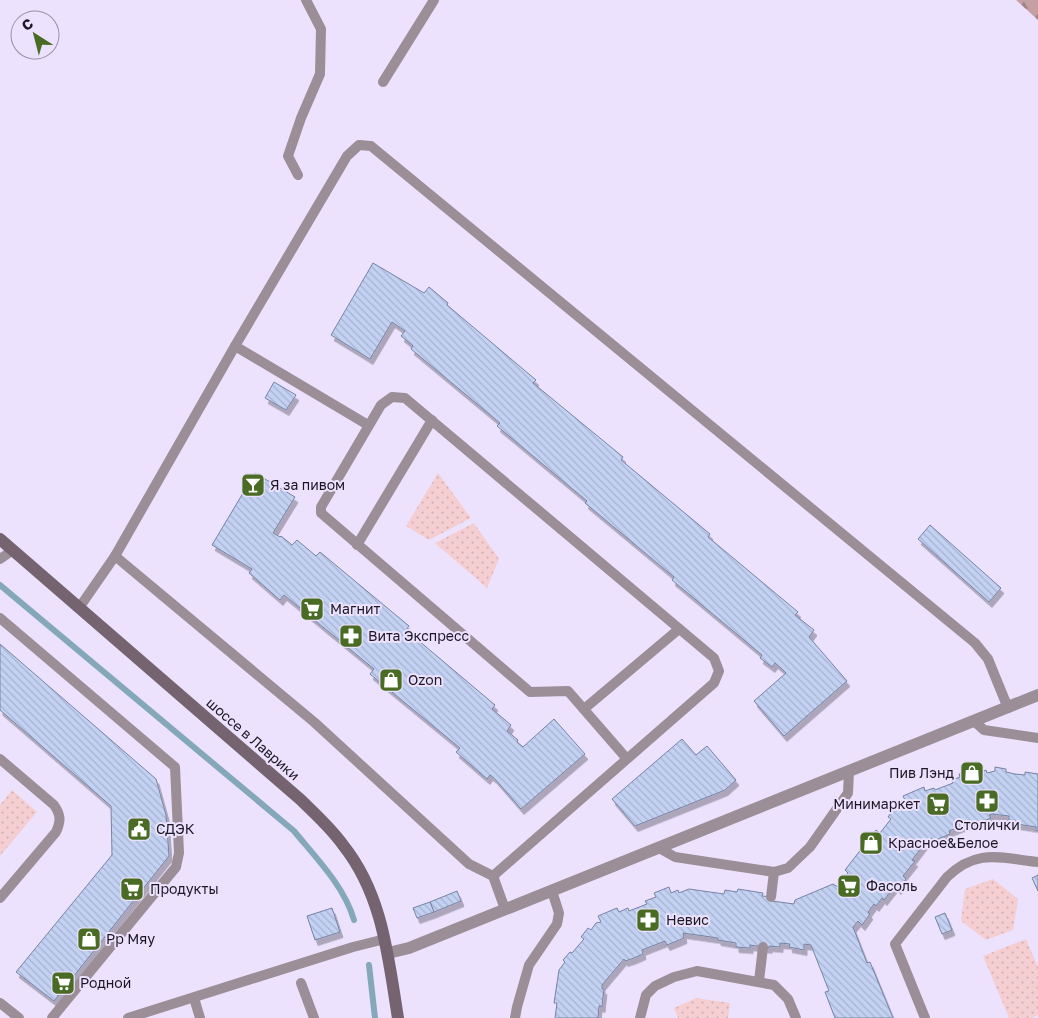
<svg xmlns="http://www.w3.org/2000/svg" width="1038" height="1018" viewBox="0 0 1038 1018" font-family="'Golos Text',sans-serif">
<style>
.forest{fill:url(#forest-firs)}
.park{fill:url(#park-dots)}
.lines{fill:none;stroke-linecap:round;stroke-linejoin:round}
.stream{stroke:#85a7ba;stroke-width:6}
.building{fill:url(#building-back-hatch);stroke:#7783a3;filter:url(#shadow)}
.lane{stroke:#9b8e97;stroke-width:10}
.street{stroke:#9b8e97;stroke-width:12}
.secondary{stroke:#766370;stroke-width:12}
.labels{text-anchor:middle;stroke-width:4;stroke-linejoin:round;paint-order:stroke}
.poi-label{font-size:14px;fill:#1c1724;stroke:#ece2fe;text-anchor:start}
.street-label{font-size:14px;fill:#1c1724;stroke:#ece2fe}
</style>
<defs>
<pattern id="forest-firs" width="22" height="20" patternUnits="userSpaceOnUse" patternTransform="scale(1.25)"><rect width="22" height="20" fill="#c69fa3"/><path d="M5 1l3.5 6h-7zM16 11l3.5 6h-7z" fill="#a08185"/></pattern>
<pattern id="park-dots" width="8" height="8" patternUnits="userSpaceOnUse" patternTransform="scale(1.25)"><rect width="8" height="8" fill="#f5ced2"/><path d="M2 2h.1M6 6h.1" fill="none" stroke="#d1b0b4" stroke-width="1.8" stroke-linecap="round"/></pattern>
<pattern id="building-back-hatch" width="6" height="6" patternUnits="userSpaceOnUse" patternTransform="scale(1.25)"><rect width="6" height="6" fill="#c3d1f3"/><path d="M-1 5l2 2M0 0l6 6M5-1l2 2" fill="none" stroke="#a7b3d0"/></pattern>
<filter id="shadow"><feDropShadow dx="3" dy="5.5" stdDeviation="0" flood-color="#0004"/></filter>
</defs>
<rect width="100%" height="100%" fill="#ece2fe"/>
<polygon class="forest" points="1016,0 1038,0 1038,20"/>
<g class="park">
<polygon points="438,473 471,518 429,540 406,526"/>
<polygon points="474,523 499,559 487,588 435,543"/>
<polygon points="12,790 37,812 0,856 0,805"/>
<polygon points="993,879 1018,899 1013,930 986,940 961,921 965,889"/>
<polygon points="1026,939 1038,967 1038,1015 1032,1018 1009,1018 983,956"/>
<polygon points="696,998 730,1003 728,1018 678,1018 674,1008"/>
</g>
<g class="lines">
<g class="stream">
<path d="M 0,585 L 294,831 C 317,859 344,886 354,920"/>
<polyline points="369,965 375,1018"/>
</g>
</g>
<g class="building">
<polygon points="373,263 424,293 429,287 448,303 447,305 536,380 533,383 623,457 621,460 710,534 708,537 798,612 795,615 814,630 809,637 847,681 784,736 754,701 786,673 782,669 775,663 772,667 760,658 762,655 672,580 674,577 585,503 587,501 497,426 500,423 411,349 413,346 401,336 405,331 392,322 370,359 331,335"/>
<polygon points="274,382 296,395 286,410 265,398"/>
<polygon points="255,473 295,497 273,533 280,537 281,536 292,545 297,540 316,556 320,552 409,626 406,630 495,705 492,709 511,725 507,731 518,740 517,742 523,747 554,719 585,754 521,809 494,778 490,775 487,779 456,752 460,748 370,674 374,669 284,595 280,600 249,573 252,569 212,545"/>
<polygon points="930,525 1001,588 989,602 918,539"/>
<polygon points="0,644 156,779 166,815 169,856 54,1001 16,972 112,855 111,806 0,710"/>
<polygon points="682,739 696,755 707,746 736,780 725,790 635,826 612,799"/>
<polygon points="976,767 979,773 986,770 987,773 995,771 995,767 1006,769 1006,772 1015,774 1025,775 1025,772 1038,774 1038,831 1036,830 1036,827 1017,824 1018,821 1009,820 1009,816 992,814 989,815 991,818 973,825 972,822 949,831 950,834 933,841 932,838 928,839 912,860 915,861 903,876 906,879 898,889 895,886 884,900 882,898 876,906 874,904 868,912 870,914 862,925 858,921 853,927 867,963 870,962 893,1018 835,1018 825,992 829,991 811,945 804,944 804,950 789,947 790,944 780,943 780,947 769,946 769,948 750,945 750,948 736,947 736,943 718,940 718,938 683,933 684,938 667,945 665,941 642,950 643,954 634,958 625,961 624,959 602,985 602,989 604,989 603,997 602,1007 599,1006 598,1018 555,1018 557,1003 554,1003 559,970 565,962 563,960 570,952 572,953 584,939 581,937 588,928 591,930 596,923 601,922 598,916 617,908 619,912 628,908 629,911 647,904 645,901 656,897 654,893 669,887 671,893 678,890 679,893 689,889 724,894 725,890 737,892 738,889 763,893 762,896 773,897 772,901 794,904 795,900 833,884 838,887 848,873 845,870 876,830 880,833 891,819 888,817 895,807 899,809 906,802 903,796 924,787 925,791 934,788 935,790 953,783 952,780 960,777 959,774"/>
<polygon points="1038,875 1038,891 1032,878"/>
<polygon points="457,891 461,901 434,912 430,902"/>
<polygon points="430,902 434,912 417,918 413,908"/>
<polygon points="332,908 340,932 315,940 307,916"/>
<polygon points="945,913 952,930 942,934 935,917"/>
</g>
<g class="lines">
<g class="lane">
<polyline points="383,82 434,0"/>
<polyline points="298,175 288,156 301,118 320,74 321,29 306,0"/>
<polyline points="235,346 368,425"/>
<polyline points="357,545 432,420"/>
<polyline points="115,556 314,722 469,864 493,876 505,909"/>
<polyline points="0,559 13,550"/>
<polyline points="79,608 115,556 235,346 347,156 359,145 371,146 975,643 988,659 1008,708"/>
<polyline points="0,618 175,767 179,853 176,867 52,1018"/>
<polyline points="584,709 679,629"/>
<polyline points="974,721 984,730 1038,738"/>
<path d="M 0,759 L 54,805 C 61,815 61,821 56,832 L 0,898"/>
<polyline points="659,848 675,857 774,872 788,868 810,847 848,793 849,771"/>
<polyline points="493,876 627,759 568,691 530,692 321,513 321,507 381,405 392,397 405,398 714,658 719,671 714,683 627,759"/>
<polyline points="771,897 774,872"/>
<polyline points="759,981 763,947"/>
<polyline points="301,983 314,1018"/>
<polyline points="194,998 200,1018"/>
<polyline points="0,1003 19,1018"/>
<polyline points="128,1018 353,947 385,939"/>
<polyline points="515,1018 517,1007 529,965 557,924 559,913 552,891"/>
<polyline points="640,1018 646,995 655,986 674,977 697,971 774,985 788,999 796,1018"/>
<path d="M 925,1018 L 895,944 L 947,877 C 977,848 1000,858 1038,862"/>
</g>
<polyline class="street" points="388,953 409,948 1038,695"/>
<path class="secondary" d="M 0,539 L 301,800 C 315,814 331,828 343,845 C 383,895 388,957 398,1018"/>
</g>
<defs>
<g id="bar-square" transform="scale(1.25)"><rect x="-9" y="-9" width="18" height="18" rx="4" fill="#496b23" stroke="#ece2fe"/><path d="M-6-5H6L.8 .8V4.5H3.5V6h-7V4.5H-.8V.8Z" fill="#fff"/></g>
<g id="supermarket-square" transform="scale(1.25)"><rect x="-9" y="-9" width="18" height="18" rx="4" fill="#496b23" stroke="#ece2fe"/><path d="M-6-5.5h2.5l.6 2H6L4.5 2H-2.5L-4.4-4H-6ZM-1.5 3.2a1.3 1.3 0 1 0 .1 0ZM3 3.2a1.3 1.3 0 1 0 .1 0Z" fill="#fff"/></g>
<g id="pharmacy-square" transform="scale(1.25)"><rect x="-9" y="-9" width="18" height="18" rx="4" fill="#496b23" stroke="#ece2fe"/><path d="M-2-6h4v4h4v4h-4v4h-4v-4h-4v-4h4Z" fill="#fff"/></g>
<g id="shop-square" transform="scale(1.25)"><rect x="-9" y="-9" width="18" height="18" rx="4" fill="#496b23" stroke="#ece2fe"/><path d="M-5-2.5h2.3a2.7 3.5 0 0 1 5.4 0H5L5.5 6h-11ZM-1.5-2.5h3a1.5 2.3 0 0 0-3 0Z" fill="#fff"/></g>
<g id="civic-square" transform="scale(1.25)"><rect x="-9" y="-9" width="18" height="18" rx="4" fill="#496b23" stroke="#ece2fe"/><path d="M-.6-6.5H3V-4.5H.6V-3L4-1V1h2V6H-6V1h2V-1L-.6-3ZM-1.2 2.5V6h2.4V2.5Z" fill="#fff"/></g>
</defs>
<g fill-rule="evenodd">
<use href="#bar-square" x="253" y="485"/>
<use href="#supermarket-square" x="312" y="609"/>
<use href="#pharmacy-square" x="351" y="636"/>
<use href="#shop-square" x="391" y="680"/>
<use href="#shop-square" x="972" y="773"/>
<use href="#pharmacy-square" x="987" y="801"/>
<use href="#supermarket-square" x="938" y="804"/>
<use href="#civic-square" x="139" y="829"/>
<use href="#shop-square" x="871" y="843"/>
<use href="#supermarket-square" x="849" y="886"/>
<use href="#supermarket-square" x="132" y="889"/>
<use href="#pharmacy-square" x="648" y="920"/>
<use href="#shop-square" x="89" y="939"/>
<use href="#supermarket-square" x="63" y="983"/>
</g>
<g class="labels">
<g class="poi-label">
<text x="270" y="490">Я за пивом</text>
<text x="330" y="614">Магнит</text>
<text x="368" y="641">Вита Экспресс</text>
<text x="408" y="685">Ozon</text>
<text x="954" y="778" text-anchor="end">Пив Лэнд</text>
<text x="920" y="809" text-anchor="end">Минимаркет</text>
<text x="987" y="830" text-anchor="middle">Столички</text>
<text x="156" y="834">СДЭК</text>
<text x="888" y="848">Красное&amp;Белое</text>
<text x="866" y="891">Фасоль</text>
<text x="150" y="894">Продукты</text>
<text x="666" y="925">Невис</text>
<text x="106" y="944">Рр Мяу</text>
<text x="80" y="988">Родной</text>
</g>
<g class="street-label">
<text transform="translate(253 739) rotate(41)" y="5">шоссе в Лаврики</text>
</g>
</g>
<g transform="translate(35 35) rotate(324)"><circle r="24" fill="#ece2fe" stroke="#9991a7"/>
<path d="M0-4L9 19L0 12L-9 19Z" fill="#496b23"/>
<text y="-8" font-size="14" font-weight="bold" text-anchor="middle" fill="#1c1724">С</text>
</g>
</svg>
